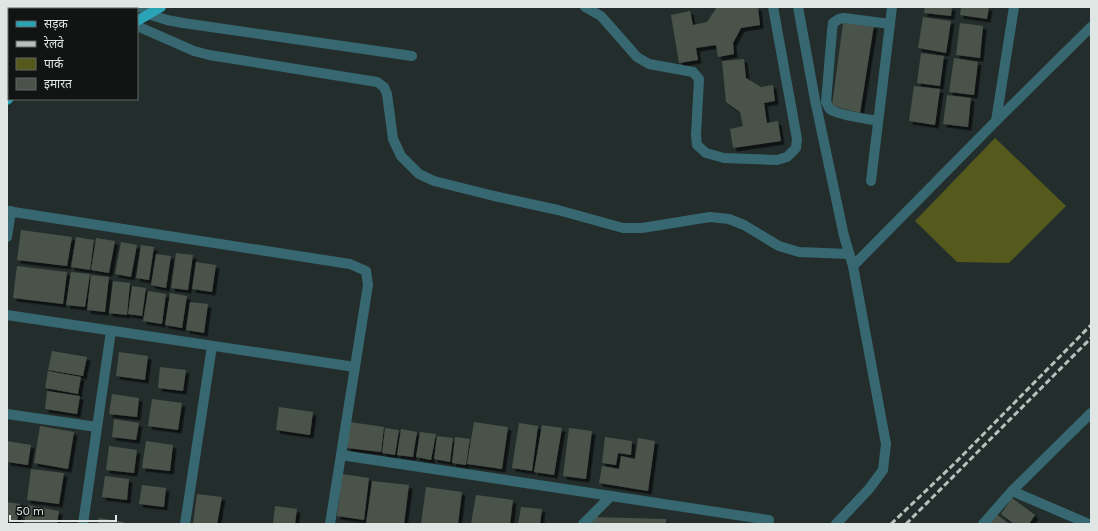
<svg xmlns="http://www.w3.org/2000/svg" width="1098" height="531" viewBox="0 0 1098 531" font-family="Karla,'Noto Sans Devanagari',sans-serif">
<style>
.green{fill:#55591c}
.building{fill:#4a524a;filter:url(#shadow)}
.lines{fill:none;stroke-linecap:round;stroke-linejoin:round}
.minor{stroke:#376871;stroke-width:10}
.major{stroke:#2ba3b6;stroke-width:10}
.rail{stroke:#b8c0be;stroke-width:3;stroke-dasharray:6 3;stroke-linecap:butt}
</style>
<defs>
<filter id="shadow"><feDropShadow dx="3.5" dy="3.5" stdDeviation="0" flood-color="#0009"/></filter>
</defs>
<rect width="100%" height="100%" fill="#232e2c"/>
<polygon class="green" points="995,138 1066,206 1009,263 957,262 915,221"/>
<g class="building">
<polygon points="717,7 758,7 760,25 741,28 733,43 734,54 718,57 716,45 696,48 698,60 679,63 671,15 690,11 693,25 707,22"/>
<polygon points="925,7 952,7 951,16 924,13"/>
<polygon points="961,7 989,7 987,19 960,15"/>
<polygon points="923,17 951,21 946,53 918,48"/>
<polygon points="843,23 874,25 860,113 832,106"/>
<polygon points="960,23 983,26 980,58 956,55"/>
<polygon points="921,53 944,56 940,86 917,83"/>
<polygon points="954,58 978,62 974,95 949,92"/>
<polygon points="744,59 746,78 761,87 773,85 775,101 764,103 767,123 778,121 781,141 733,148 730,129 743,126 740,112 726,102 722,61"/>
<polygon points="914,86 940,89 935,125 909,121"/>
<polygon points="947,95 971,98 968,127 943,124"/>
<polygon points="21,230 72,237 67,266 17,260"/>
<polygon points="76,237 94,240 90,270 71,267"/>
<polygon points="96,238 115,241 109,273 91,270"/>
<polygon points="121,242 137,245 131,277 115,274"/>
<polygon points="141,245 154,247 149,280 136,278"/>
<polygon points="176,253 193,255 188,290 171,288"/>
<polygon points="156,254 171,256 166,288 151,285"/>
<polygon points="196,262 216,265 212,292 192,289"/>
<polygon points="17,266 67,272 63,304 13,298"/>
<polygon points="71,272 90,274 85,307 66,305"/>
<polygon points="91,275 109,277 105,312 87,310"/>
<polygon points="113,281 130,283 127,315 109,313"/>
<polygon points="132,286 146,288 142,316 128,314"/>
<polygon points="148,291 166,294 162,324 143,321"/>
<polygon points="170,293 187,296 182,328 165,325"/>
<polygon points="190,302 208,304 204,333 186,330"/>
<polygon points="52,351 87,357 83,376 48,370"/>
<polygon points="119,352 148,356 145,380 116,376"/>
<polygon points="160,367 186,370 183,391 158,388"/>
<polygon points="48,371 81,377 78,394 45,388"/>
<polygon points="47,391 80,396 77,414 45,409"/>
<polygon points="112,394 139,398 137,417 109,414"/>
<polygon points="152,399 182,403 178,430 148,426"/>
<polygon points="279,407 313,412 310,435 276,430"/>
<polygon points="114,419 139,423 136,440 112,437"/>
<polygon points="350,422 384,427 381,452 347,448"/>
<polygon points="474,422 508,427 502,469 467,464"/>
<polygon points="519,423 538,426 532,471 512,468"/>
<polygon points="542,425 562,428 554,475 534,472"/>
<polygon points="40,426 74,432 68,469 34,463"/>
<polygon points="385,428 399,430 395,455 382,453"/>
<polygon points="569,428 592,431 586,479 563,476"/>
<polygon points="401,429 417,432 413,457 397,455"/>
<polygon points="420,432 436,434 431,460 416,457"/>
<polygon points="437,436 453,438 450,462 434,459"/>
<polygon points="455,437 470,439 466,465 452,463"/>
<polygon points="605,437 632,441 631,455 618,453 616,465 602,463"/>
<polygon points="638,438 655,441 648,491 599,483 602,466 619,469 621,456 635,459"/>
<polygon points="7,441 31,445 28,465 7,462"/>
<polygon points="146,441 173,445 170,471 142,468"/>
<polygon points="109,446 137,450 134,473 106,470"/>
<polygon points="31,469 64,473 59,504 27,500"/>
<polygon points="342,474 369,478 364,520 337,516"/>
<polygon points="105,476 129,479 127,500 102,497"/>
<polygon points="372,481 409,485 404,524 366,524"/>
<polygon points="142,485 166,488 164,507 139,504"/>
<polygon points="426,487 462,492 458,524 421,524"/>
<polygon points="197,494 222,497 217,524 193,524"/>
<polygon points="476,495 513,500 510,524 471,524"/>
<polygon points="1012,498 1035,515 1029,524 1014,524 1001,514"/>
<polygon points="7,502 20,504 17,521 7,520"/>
<polygon points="27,505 59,511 57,524 24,524"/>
<polygon points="275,506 297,509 295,524 273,524"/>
<polygon points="521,507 542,509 540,524 518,524"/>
<polygon points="995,513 1009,524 987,524"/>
<polygon points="591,517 666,519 666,524 590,524"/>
<polygon points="99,518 124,522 123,524 98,524"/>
</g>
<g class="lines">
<g class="minor">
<polyline points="141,7 148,14 167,20 183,23 412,56"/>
<polyline points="585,7 601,16 637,57 649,64 693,72 699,79 696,135 697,145 706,153 724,158 777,160 787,157 796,148 797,139 773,7"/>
<polyline points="798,7 815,100 844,236 853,266 886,444 883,470 869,489 836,524"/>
<polyline points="137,26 194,51 209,55 377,82 384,87 387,94 393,139 401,156 419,174 434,181 494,196 558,210 623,228 642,228 710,217 729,219 744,225 779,246 799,252 849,254"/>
<polyline points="7,29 9,31"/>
<path d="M 878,121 C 868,119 838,115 831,110 C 828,108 828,105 826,102 L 832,31 L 833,23 L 839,19 L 844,18 L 890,24"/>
<polyline points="996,121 1014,7"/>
<polyline points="871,181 892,7"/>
<polyline points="7,211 350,264 366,271 368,285 330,524"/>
<polyline points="7,237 11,211"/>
<polyline points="853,266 996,121 1091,27"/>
<polyline points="7,315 355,367"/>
<polyline points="7,414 97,427"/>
<polyline points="341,455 769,520"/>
<polyline points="1012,491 1089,524"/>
<polyline points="83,524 111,331"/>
<polyline points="185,524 212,346"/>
<polyline points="583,524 611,496"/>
<polyline points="983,524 1012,491 1091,413"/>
</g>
<g class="major">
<polyline points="123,9 127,7"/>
<polyline points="137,21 161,7"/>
<polyline points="7,75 9,74"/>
<polyline points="7,100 9,98"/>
</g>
<g class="rail">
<polyline points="891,524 955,463 1091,325"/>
<polyline points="906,524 1091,338"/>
</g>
</g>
<rect width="1098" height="531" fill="none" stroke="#dfe6e4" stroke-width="16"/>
<rect x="8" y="8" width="130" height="92" fill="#101514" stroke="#636967"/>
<rect x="16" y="21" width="20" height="6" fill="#2ba3b6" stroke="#636967"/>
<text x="44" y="28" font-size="12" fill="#dfe6e4">सड़क</text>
<rect x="16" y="41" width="20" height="6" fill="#b8c0be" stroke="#636967"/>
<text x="44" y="48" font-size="12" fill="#dfe6e4">रेलवे</text>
<rect x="16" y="58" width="20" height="12" fill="#55591c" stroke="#636967"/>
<text x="44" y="68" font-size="12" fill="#dfe6e4">पार्क</text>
<rect x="16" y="78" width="20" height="12" fill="#4a524a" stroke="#636967"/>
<text x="44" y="88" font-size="12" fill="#dfe6e4">इमारत</text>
<path d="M10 515v6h106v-6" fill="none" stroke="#dfe6e4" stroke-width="2"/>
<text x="16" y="515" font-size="12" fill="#dfe6e4" stroke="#101514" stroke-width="3" paint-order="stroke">50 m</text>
</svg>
